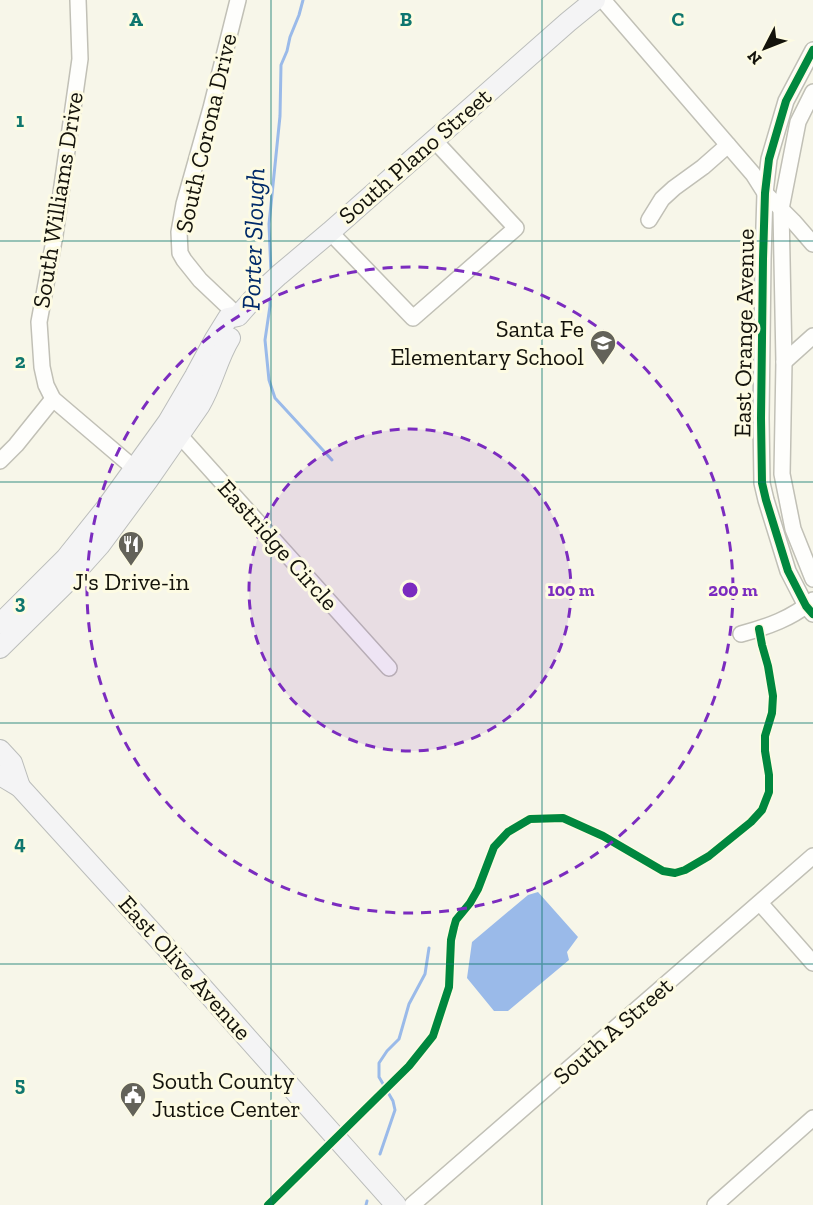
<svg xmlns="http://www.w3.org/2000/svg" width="813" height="1205" viewBox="0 0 813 1205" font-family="'Zilla Slab',serif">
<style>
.water{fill:#9abae9}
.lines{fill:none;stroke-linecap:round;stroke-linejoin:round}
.stream{stroke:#9abae9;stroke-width:3}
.minor-casing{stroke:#c1c0b6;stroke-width:18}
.major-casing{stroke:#bbbdbb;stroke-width:22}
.minor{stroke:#fefefc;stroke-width:15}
.major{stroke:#f4f4f5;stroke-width:20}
.cycleway-casing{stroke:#fdfbe3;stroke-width:11}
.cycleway{stroke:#00873e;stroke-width:8}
.grid{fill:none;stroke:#0f766e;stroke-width:1.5;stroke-opacity:0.55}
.ring{fill:none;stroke:#7b2cbf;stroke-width:3;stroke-dasharray:10 8}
.labels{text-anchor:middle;stroke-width:6;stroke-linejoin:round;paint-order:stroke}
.street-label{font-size:24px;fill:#14130b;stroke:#fdfbe3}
.poi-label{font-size:24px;fill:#14130b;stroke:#fdfbe3;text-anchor:end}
.water-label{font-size:26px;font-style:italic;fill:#002a69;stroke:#fdfbe3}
.grid-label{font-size:20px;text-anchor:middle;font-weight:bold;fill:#0f766e;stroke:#fdfbe3;stroke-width:6;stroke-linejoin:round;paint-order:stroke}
.centre{fill:#7b2cbf;stroke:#fdfbe3;stroke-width:3}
.ring-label{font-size:18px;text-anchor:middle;font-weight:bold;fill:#7b2cbf;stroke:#fdfbe3;stroke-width:6;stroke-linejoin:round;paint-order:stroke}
</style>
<rect width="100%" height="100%" fill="#f7f6e9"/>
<polygon class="water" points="538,892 578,937 567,952 569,960 508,1011 494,1011 467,978 472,942 528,895"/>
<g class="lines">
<g class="stream">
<polyline points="271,273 269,224 280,116 281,65 287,51 290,37 299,15 303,0"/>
<polyline points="270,294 270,306 265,340 269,380 275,398 332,460"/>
<polyline points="380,1154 395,1110 393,1101 379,1077 379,1063 387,1051 399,1039 409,1004 425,974 429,948"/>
<polyline points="366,1205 367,1201"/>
</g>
<g class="minor-casing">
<g id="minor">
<polyline points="78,0 80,59 55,235 39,322 42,367 46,385 53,399 141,474"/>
<polyline points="603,0 753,174 765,193 793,221 813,244"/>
<polyline points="813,50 786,101 769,159 765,193 763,259 761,418 762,483 766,500 788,571 806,606 813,614"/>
<polyline points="813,92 798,122 781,209 784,362 782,474 793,529 813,579"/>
<polyline points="649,220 662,199 674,188 703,167 728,145"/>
<polyline points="330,232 413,318 516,228 434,140"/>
<polyline points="238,316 200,280 184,260 180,253 179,232 184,204 211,108 238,0"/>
<polyline points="784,362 813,336"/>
<polyline points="174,429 389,668"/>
<polyline points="0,461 16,445 53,399"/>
<path d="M 741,634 C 767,627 793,618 813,600"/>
<polyline points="760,903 813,963"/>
<polyline points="412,1205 813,856"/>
<polyline points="715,1205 813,1118"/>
</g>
</g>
<g class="major-casing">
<g id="major">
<polyline points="0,624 66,558 106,508 168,422 195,376 215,339 228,318 238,316 254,298 279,275 330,232 568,22 595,0"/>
<path d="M 0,648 L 66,583 L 100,545 L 148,480 L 200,405 C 213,383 217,359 230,338"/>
<polyline points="0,750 12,763 20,787"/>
<polyline points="0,775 20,787 202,987 396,1205"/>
</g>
</g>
<use href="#minor" class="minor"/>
<use href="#major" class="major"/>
<g class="cycleway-casing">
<g id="cycleway">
<polyline points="813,50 786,101 769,159 765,193 763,259 761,418 762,483 766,500 788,571 806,606 813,614"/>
<polyline points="268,1205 409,1066 433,1036 449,987 451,940 454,927 456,920 470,903 478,889 494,847 508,832 530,819 563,818 603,836 663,871 675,873 685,870 709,856 751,822 762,810 769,792 769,775 765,751 765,736 772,713 773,696 768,666 762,645 759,629"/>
</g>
</g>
<use href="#cycleway" class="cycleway"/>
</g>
<path class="grid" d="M 271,0 L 271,1205M 542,0 L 542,1205M 0,241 L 813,241M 0,482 L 813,482M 0,723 L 813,723M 0,964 L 813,964"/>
<circle cx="410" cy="590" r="161" fill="#7b2cbf" fill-opacity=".12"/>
<g class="ring">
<circle cx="410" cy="590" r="161"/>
<circle cx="410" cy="590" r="323"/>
</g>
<defs>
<g id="school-pin" transform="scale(1.35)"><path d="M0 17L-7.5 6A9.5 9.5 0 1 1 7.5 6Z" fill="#636259" stroke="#fdfbe3"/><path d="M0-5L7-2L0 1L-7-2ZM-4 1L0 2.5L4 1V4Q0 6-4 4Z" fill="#fff"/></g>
<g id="restaurant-pin" transform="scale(1.35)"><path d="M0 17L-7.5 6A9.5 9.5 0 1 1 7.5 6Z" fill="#636259" stroke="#fdfbe3"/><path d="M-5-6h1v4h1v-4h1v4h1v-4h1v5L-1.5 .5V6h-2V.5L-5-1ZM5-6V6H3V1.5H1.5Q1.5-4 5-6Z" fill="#fff"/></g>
<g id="civic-pin" transform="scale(1.35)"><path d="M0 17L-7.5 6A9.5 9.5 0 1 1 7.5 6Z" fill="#636259" stroke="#fdfbe3"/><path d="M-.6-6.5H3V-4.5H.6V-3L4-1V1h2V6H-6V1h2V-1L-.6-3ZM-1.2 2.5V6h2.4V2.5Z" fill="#fff"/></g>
</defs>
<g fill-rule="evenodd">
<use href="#school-pin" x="603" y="343"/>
<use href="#restaurant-pin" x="131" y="544"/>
<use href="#civic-pin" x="133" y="1095"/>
</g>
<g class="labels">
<g class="street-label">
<text transform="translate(206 133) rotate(-77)" y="8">South Corona Drive</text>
<text transform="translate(415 156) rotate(-41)" y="8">South Plano Street</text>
<text transform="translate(58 200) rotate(-81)" y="8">South Williams Drive</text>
<text transform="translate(744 333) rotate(-89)" y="8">East Orange Avenue</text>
<text transform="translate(278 545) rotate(48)" y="8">Eastridge Circle</text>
<text transform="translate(185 968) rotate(48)" y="8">East Olive Avenue</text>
<text transform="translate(613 1031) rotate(-41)" y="8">South A Street</text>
</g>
<g class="poi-label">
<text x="584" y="337">Santa Fe<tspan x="584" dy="28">Elementary School</tspan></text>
<text x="131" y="590" text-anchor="middle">J's Drive-in</text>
<text x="152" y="1089" text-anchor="start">South County<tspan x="152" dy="28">Justice Center</tspan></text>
</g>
<g class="water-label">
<text transform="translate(253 239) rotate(-88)" y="9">Porter Slough</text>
</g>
</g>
<g class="grid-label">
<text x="136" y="26">A</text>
<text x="406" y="26">B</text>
<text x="678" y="26">C</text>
<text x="20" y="127">1</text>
<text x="20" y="368">2</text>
<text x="20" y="609">3</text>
<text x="20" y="850">4</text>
<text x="20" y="1091">5</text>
</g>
<circle cx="410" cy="590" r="9" class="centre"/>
<g class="ring-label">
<text x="571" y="596">100 m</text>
<text x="733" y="596">200 m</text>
</g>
<g transform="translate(765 48) rotate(228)" stroke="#fdfbe3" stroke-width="4.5" paint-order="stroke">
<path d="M0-4.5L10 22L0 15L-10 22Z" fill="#14130b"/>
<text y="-9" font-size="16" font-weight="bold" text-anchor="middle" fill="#14130b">N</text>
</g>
</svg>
